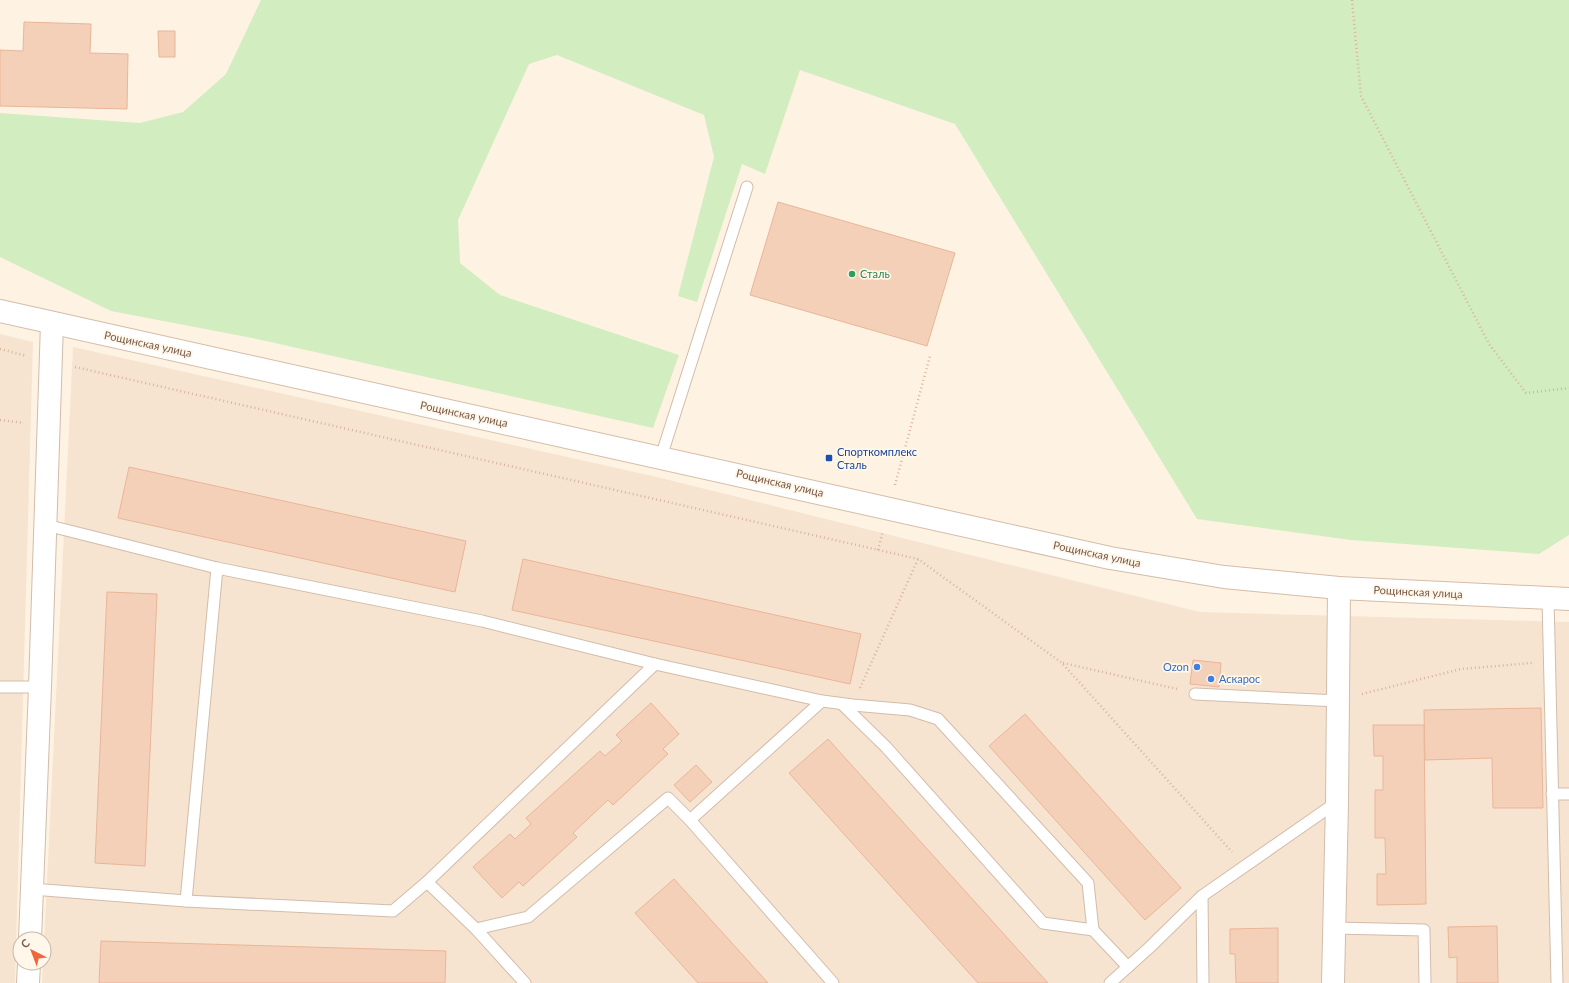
<svg xmlns="http://www.w3.org/2000/svg" width="1569" height="983" viewBox="0 0 1569 983" font-family="Lato,sans-serif">
<style>
.residential{fill:#f6e4d0}
.green{fill:#d2edc0}
.building{fill:#f5d0b8;stroke:#e9b597}
.lines{fill:none;stroke-linecap:round;stroke-linejoin:round}
.service-casing{stroke:#d2bcab;stroke-width:13}
.minor-casing{stroke:#d2bcab;stroke-width:24}
.secondary-casing{stroke:#d5bca8;stroke-width:24}
.path{stroke:#dab39b;stroke-width:2.5;stroke-dasharray:1 3;stroke-linecap:butt}
.service{stroke:#fff;stroke-width:11}
.minor{stroke:#fff;stroke-width:22}
.secondary{stroke:#fff;stroke-width:22}
.leisure-dot{fill:#2e9e5b;stroke:#fff7ea;stroke-width:1.5}
.transit-dot{fill:#1a4fb4;stroke:#fff7ea;stroke-width:1.5}
.shop-dot{fill:#3f7fe0;stroke:#fff7ea;stroke-width:1.5}
.labels{text-anchor:middle;stroke-width:3.5;stroke-linejoin:round;paint-order:stroke}
.leisure-label{font-size:11px;fill:#27864d;stroke:#fff7ea;text-anchor:start}
.street-label{font-size:11px;fill:#785847;stroke:#fff7ea}
.transit-label{font-size:11px;fill:#164399;stroke:#fff7ea;text-anchor:start}
.shop-label{font-size:11px;fill:#366cbe;stroke:#fff7ea;text-anchor:end}
</style>
<rect width="100%" height="100%" fill="#fef3e2"/>
<g class="residential">
<polygon points="0,334 33,342 15,983 0,983"/>
<polygon points="73,347 657,477 1200,612 1569,622 1569,983 42,983"/>
</g>
<polygon class="green" points="261,0 1569,0 1569,535 1539,554 1351,540 1197,519 955,124 800,70 765,174 742,164 697,302 678,296 714,157 704,115 557,55 529,64 458,220 460,263 500,295 679,355 653,428 257,339 111,311 0,257 0,113 140,123 183,112 226,74"/>
<g class="building">
<polygon points="24,22 91,24 90,53 128,54 127,109 0,106 0,50 23,51"/>
<polygon points="158,31 175,31 175,57 159,57"/>
<polygon points="778,202 955,253 927,346 750,295"/>
<polygon points="129,467 466,541 455,592 118,518"/>
<polygon points="523,559 861,634 850,684 512,610"/>
<polygon points="107,592 157,594 145,866 95,863"/>
<polygon points="1193,660 1221,663 1219,687 1190,684"/>
<polygon points="651,703 679,734 663,749 668,754 613,805 608,800 573,833 577,837 523,886 519,882 502,898 473,867 510,834 515,839 531,824 526,818 600,751 605,756 622,741 616,735"/>
<polygon points="1541,708 1543,808 1493,808 1492,758 1425,760 1424,710"/>
<polygon points="1025,714 1181,888 1145,920 989,746"/>
<polygon points="1373,725 1424,725 1426,904 1377,905 1377,874 1386,874 1385,838 1375,838 1375,790 1383,790 1383,756 1374,756"/>
<polygon points="828,739 1048,983 978,983 789,773"/>
<polygon points="696,765 712,782 690,802 674,785"/>
<polygon points="674,879 768,983 698,983 635,913"/>
<polygon points="1497,926 1498,983 1457,983 1457,957 1449,958 1448,927"/>
<polygon points="1278,928 1278,983 1236,983 1235,954 1230,954 1230,929"/>
<polygon points="101,941 446,951 445,983 99,983"/>
</g>
<g class="lines">
<g class="service-casing">
<g id="service">
<polyline points="661,457 747,187"/>
<polyline points="46,525 217,568 482,621 655,664 822,701"/>
<polyline points="1548,598 1557,983"/>
<polyline points="0,687 40,687"/>
<polyline points="1195,694 1338,701"/>
<polyline points="842,704 886,747 1043,923 1093,930 1128,967"/>
<polyline points="1552,794 1569,794"/>
<polyline points="690,820 833,983"/>
<polyline points="427,882 655,664"/>
<polyline points="32,889 186,901 393,911 427,882 476,929 528,917 668,798 690,820 822,701 853,705 910,710 938,719 1088,883 1093,930"/>
<polyline points="1202,896 1203,983"/>
<polyline points="186,901 217,568"/>
<polyline points="1334,928 1424,930 1425,983"/>
<polyline points="476,929 525,983"/>
<polyline points="1110,983 1150,947 1202,896 1337,802"/>
</g>
</g>
<g class="minor-casing">
<g id="minor">
<polyline points="30,939 40,687 52,323"/>
<polyline points="28,983 29,963"/>
<polyline points="1333,983 1337,802 1339,588"/>
</g>
</g>
<g class="secondary-casing">
<polyline id="secondary" points="0,311 1110,558 1224,577 1339,588 1569,599"/>
</g>
<g class="path">
<polyline points="1352,0 1361,96 1489,344 1526,393 1569,388"/>
<polyline points="0,349 27,356"/>
<polyline points="75,367 918,559 1062,663 1232,852"/>
<polyline points="0,420 24,423"/>
<polyline points="895,485 930,356"/>
<polyline points="878,550 883,531"/>
<polyline points="1063,663 1177,689"/>
<polyline points="860,688 918,559"/>
<polyline points="1362,694 1461,669 1532,663"/>
</g>
<use href="#service" class="service"/>
<use href="#minor" class="minor"/>
<use href="#secondary" class="secondary"/>
</g>
<circle class="leisure-dot" cx="852" cy="274" r="4"/>
<rect class="transit-dot" x="825" y="454" width="8" height="8" rx="2"/>
<g class="shop-dot">
<circle cx="1197" cy="667" r="4"/>
<circle cx="1211" cy="679" r="4"/>
</g>
<g class="labels">
<g class="leisure-label">
<text x="860" y="278">Сталь</text>
</g>
<g class="street-label">
<text transform="translate(148 344) rotate(12)" y="4">Рощинская улица</text>
<text transform="translate(464 414) rotate(12)" y="4">Рощинская улица</text>
<text transform="translate(780 483) rotate(13)" y="4">Рощинская улица</text>
<text transform="translate(1097 554) rotate(12)" y="4">Рощинская улица</text>
<text transform="translate(1418 592) rotate(3)" y="4">Рощинская улица</text>
</g>
<g class="transit-label">
<text x="837" y="456">Спорткомплекс<tspan x="837" dy="13">Сталь</tspan></text>
</g>
<g class="shop-label">
<text x="1189" y="671">Ozon</text>
<text x="1219" y="683" text-anchor="start">Аскарос</text>
</g>
</g>
<g transform="translate(32 951) rotate(318)"><circle r="19" fill="#fff7ea" stroke="#c9b7a9"/>
<path d="M0-3L7 15L0 10L-7 15Z" fill="#f1643e"/>
<text y="-6" font-size="11" font-weight="bold" text-anchor="middle" fill="#785847">С</text>
</g>
</svg>
